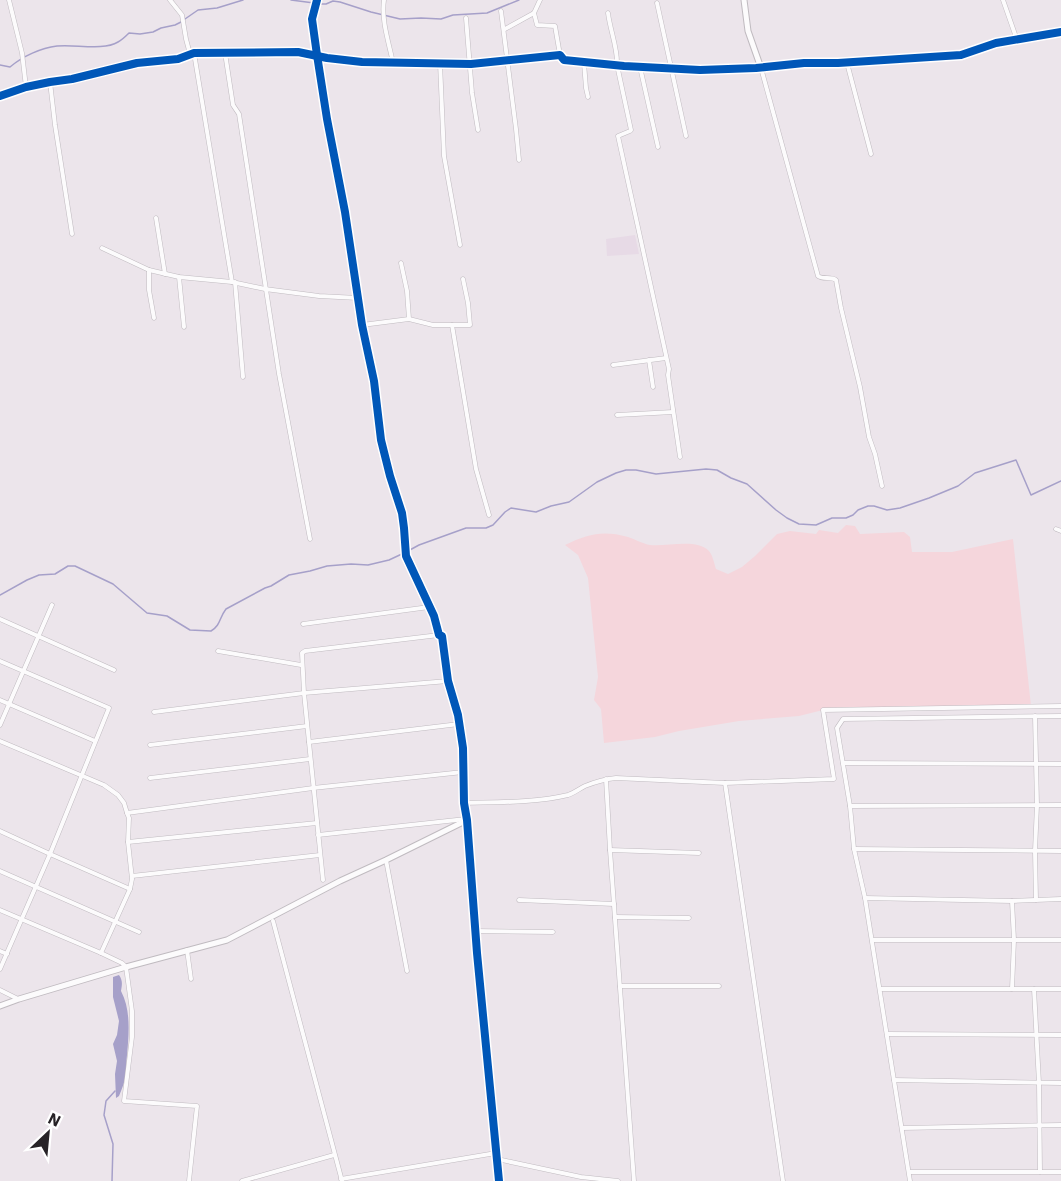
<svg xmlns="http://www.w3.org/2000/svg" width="1061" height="1181" viewBox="0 0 1061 1181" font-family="'IBM Plex Sans',sans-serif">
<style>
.built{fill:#e7dae6}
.green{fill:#f5d6dc}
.water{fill:#a6a0c9}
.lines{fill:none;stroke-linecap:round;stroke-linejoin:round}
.stream{stroke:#a6a0c9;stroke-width:1.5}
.minor-casing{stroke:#c0bbc0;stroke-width:5}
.tertiary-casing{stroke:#c0bbc0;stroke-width:7}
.minor{stroke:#fcfbfc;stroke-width:4}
.tertiary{stroke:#fcfbfc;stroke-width:5}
.cycleway-casing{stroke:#fff;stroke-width:11}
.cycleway{stroke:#0057b8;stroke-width:8}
</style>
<rect width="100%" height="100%" fill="#ece5eb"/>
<polygon class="built" points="635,235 639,254 607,256 606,239"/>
<path class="green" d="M 846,525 L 855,526 L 860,534 L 904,532 L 910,537 L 912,552 L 952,552 L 1013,539 L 1031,706 L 823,710 L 799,716 L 739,721 L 679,731 L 655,737 L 604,743 L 601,709 L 594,700 L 598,677 L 588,578 L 578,555 L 565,545 C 588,534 603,530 628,537 C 635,539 643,544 650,545 C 666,547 697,538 709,551 C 713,556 714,563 716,569 L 728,574 L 742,567 L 755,556 L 777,534 L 790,531 L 816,534 L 819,530 L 838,533 Z"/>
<path class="water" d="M 119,975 C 123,981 122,984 121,991 C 131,1010 129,1033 127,1055 C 126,1061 127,1068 126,1074 C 125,1081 122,1089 119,1096 L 116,1098 L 115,1074 L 117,1061 L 113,1044 L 117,1035 L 119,1021 L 113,997 L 113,977 Z"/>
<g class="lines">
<g class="stream">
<polyline points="291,0 314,3"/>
<polyline points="319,4 326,4 333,1 340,2 371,12 400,19 421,18 441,19 453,15 487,13 519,0"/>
<polyline points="185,19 198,10 217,8 243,0"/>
<path d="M 0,65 L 10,67 C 23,56 41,48 57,46 C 75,44 103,51 118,42 C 122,40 126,36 129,33 L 140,34 L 153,32 L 161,28 L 175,25 L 181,22"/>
<polyline points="408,551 419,545 466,528 486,528 493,525 505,512 511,508 536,512 551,506 569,502 597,482 616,473 626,470 636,470 656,474 706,469 717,470 731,478 747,484 776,510 787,518 799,524 816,525 832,518 846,518 853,515 858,510 868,506 874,506 887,510 900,508 929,498 958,486 975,473 1016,460 1031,495 1061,481"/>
<path d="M 0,595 L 27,580 L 39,575 L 55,574 L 68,566 L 75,566 L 113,584 L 147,613 L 167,616 L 190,630 L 211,631 C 221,625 219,618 226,609 L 265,588 L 271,586 L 289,575 L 310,571 L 327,566 L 351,564 L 368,565 L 389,560 L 404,553"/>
<polyline points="112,1181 113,1144 104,1115 106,1101 115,1091"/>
</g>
<g class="minor-casing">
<g id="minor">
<polyline points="9,0 22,53 26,87"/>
<polyline points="170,0 182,15 186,39 190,54"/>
<polyline points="317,0 312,19 317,55 327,119 345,212 362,325 374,381 381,440 390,476 402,513 404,528 406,556 434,616 439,635 442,636 448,681 458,715 463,748 464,803 467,820 477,953 499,1181"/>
<path d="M 384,0 C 381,20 389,43 393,63"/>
<polyline points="1003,0 1017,40"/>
<polyline points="657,3 686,136"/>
<polyline points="501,11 516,129 519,160"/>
<polyline points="534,13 537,25 555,26 560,55"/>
<path d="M 608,13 C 610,30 618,49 617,65 L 631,130 L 630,131 L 618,136 L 669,369 L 668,375 L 680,457"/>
<polyline points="466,18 472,93 478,130"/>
<polyline points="505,29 534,13 540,0"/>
<polyline points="194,53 232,282"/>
<polyline points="225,53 233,105 239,114 279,374 310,539"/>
<polyline points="440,63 444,156 460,245"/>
<polyline points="584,63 586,88 588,97"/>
<polyline points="847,63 871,154"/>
<polyline points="640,67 658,147"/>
<path d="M 761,68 L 818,276 C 823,280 831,276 836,280 L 841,308 L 860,387 L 869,437 L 875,454 L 882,486"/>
<polyline points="50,82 55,125 72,234"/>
<polyline points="156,218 165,274"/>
<polyline points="102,248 149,270 179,277 232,282 265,289 319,296 358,298"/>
<polyline points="401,263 407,291 409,319"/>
<polyline points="149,270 149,290 154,318"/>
<polyline points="179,277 184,327"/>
<polyline points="235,282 243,377"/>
<polyline points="362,325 409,319 433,325 470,325 468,303 463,279"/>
<polyline points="452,325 476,469 489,515"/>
<polyline points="649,360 653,387"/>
<polyline points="613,365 666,358"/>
<polyline points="617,415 673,412"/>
<polyline points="1056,529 1061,531"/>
<polyline points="0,619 114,670"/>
<polyline points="303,624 429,607"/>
<polyline points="218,651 301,665"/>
<polyline points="0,661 109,708 50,854 0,831"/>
<polyline points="0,700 95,741"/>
<polyline points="154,712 304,693 448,681"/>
<polyline points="1035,716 1037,805 1035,851 1036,900"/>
<polyline points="0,725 52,605"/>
<polyline points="0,741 104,785 118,795 124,803 127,813 129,818 128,842 132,879 130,889 101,953"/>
<polyline points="309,742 459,724"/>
<polyline points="150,745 307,726"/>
<polyline points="843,763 1061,764"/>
<polyline points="150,778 310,759"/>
<polyline points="606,779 610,850 634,1181"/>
<polyline points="725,783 783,1181"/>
<path d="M 464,803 C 498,802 534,803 568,795 C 574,793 579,789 585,786 C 595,782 606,779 616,778 L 725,783 L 834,779 L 823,710 L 1061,706"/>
<polyline points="850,806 1061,805"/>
<polyline points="127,813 313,788 463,772"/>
<polyline points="318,835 466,819"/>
<polyline points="128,842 317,823"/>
<polyline points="854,849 1061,851"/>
<polyline points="610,850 699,853"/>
<polyline points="386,860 407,971"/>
<polyline points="0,871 139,932"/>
<polyline points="132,876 320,855"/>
<polyline points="323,880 304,693 302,653 305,651 439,635"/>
<polyline points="865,898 1012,901 1061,899"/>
<polyline points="519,900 614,904"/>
<polyline points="0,910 101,953 122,963 126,967 132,1011 132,1037 124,1101 197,1106 189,1181"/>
<polyline points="615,917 689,918"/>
<polyline points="273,921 342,1181"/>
<polyline points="475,931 553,932"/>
<polyline points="872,940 1061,940"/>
<polyline points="187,950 191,979"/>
<polyline points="0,951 7,954"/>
<polyline points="0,969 50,854 130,889"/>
<polyline points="620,986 719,986"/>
<polyline points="880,989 1061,989"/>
<polyline points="1012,989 1014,940 1012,901"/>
<polyline points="1034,989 1039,1083 1040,1172"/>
<polyline points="0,990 18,999"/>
<polyline points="887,1034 1061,1035"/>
<polyline points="894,1080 1061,1083"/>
<polyline points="902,1128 1061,1125"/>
<polyline points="497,1159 581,1177 618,1181"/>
<polyline points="909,1172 1061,1172"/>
<polyline points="341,1179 496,1153"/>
<polyline points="242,1181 334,1155"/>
<polyline points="910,1181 865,898 854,849 850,806 837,728 843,719 1061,716"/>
</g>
</g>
<g class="tertiary-casing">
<g id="tertiary">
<polyline points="744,0 748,31 761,68"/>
<polyline points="0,96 26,87 50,82 72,79 137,63 178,59 194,53 298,52 327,58 362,62 471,64 560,55 564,60 624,66 700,70 756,68 804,63 838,63 961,55 996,43 1061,32"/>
<polyline points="0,1006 19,999 126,967 227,940 340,881 386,860 467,820"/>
</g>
</g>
<use href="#minor" class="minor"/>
<use href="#tertiary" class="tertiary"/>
<g class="cycleway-casing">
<g id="cycleway">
<polyline points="317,0 312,19 317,55 327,119 345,212 362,325 374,381 381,440 390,476 402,513 404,528 406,556 434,616 439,635 442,636 448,681 458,715 463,748 464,803 467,820 477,953 499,1181"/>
<polyline points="0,96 26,87 50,82 72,79 137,63 178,59 194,53 298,52 327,58 362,62 471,64 560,55 564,60 624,66 700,70 756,68 804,63 838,63 961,55 996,43 1061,32"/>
</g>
</g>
<use href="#cycleway" class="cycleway"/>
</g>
<g transform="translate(48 1133) rotate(26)" stroke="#ffffff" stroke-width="4.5" paint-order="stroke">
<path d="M0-4.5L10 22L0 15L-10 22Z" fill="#272327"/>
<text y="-9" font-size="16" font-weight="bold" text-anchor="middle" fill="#272327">N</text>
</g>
</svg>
